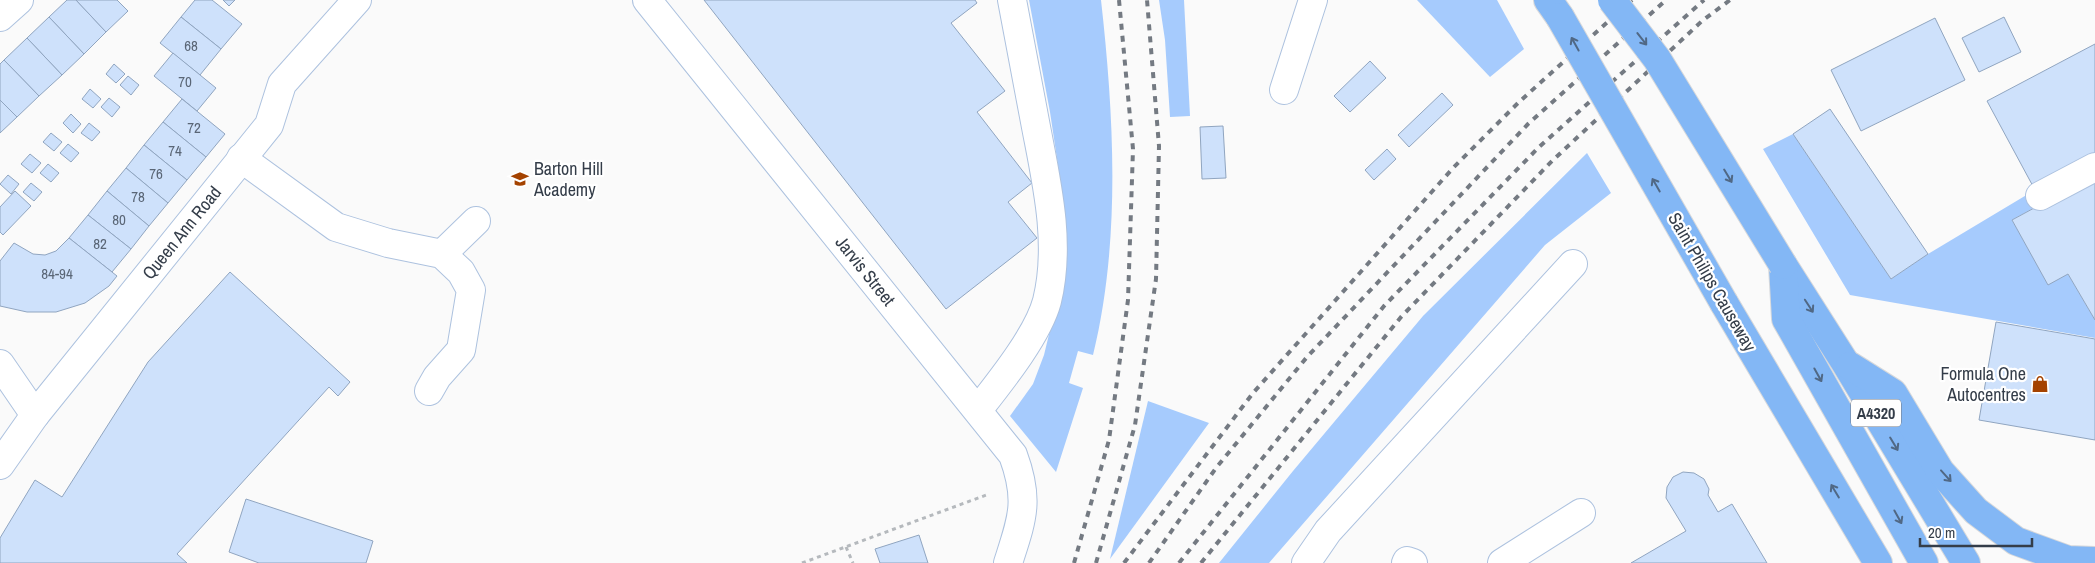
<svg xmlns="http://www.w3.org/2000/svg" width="2095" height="563" viewBox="0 0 2095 563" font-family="'Archivo Narrow',sans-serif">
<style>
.green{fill:#a6cbfd}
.building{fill:#cee1fb;stroke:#90a5c0}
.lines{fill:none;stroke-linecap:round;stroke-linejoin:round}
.minor-casing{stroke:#adc2df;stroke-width:30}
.major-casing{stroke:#d6d8db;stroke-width:30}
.path{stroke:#b5b9bd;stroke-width:3;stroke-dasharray:4 4;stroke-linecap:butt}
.minor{stroke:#fff;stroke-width:28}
.major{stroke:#83b7f5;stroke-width:28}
.rail{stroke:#747a82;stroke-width:4;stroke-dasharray:6 6;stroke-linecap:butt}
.major-bridge-casing{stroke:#d6d8db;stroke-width:30;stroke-linecap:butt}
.major-bridge{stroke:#83b7f5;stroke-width:28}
.oneway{stroke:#506885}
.labels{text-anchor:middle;stroke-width:4.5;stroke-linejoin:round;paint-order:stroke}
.number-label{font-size:15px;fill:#5a6676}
.shield{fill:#fff;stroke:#717780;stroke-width:1}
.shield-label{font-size:16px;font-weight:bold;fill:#343d49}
.poi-label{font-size:18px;fill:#343d49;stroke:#fff;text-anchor:start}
.street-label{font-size:18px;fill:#343d49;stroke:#fff}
</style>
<rect width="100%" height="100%" fill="#fafafa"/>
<g class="green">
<path d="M 1029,0 L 1101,0 C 1114,116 1121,241 1093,355 L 1078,351 L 1069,383 L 1083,388 L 1056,472 L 1010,416 L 1033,384 L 1044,355 L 1058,297 L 1062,251 L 1062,192 L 1050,112 Z"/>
<polygon points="1159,0 1184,0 1190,116 1170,117 1165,40"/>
<polygon points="1417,0 1497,0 1524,49 1490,77"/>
<polygon points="1793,134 1891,279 1928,254 2035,190 2041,204 2012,220 2048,284 2068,274 2095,320 2095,338 1850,295 1763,149"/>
<polygon points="1587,153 1611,193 1545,245 1269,563 1219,563 1293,471 1423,316"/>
<polygon points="1148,401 1209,423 1110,559"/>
</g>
<g class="building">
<polygon points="67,0 76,0 106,32 84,54 49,17"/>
<polygon points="76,0 117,0 128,11 106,32"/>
<polygon points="195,0 212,0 242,24 221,49 181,17"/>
<polygon points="223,0 235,0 229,6"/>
<polygon points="704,0 975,0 977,3 951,23 1005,91 977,112 1032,183 1008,202 1037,238 946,309"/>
<polygon points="49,17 84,54 62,75 27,38"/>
<polygon points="181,17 221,49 200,75 160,43"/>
<polygon points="2004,17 2021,52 1979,72 1962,38"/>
<polygon points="1935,18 1965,80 1861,131 1831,70"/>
<polygon points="27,38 62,75 39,96 4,60"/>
<polygon points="2095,44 2095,158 2035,190 1987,101"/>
<polygon points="173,53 216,88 197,111 154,76"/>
<polygon points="4,60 39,96 17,117 0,100 0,64"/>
<polygon points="1370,61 1386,78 1350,112 1334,96"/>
<polygon points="114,64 125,74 116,83 106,74"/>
<polygon points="128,76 139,85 131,95 120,85"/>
<polygon points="90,89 101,99 93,108 82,99"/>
<polygon points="1442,93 1453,105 1409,147 1398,135"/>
<polygon points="109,98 120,107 112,117 101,107"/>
<polygon points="182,99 225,134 206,157 163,122"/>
<polygon points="0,100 17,117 0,133"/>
<polygon points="1830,109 1928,254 1891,279 1793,134"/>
<polygon points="71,114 81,124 73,133 63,123"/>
<polygon points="163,122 206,157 187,180 144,145"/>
<polygon points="89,123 100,132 92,141 81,133"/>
<polygon points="1223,126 1226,178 1202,179 1200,127"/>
<polygon points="51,133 62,142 54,151 43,142"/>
<polygon points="68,144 79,153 71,162 60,153"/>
<polygon points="144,145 187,180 168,203 126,168"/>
<polygon points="1387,149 1396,159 1374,180 1365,170"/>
<polygon points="30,154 41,163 32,173 21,164"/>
<polygon points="48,164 59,173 51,182 40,173"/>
<polygon points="126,168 168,203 149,226 107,191"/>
<polygon points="8,175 19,184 11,194 0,184"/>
<polygon points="2095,175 2095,320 2068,274 2048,285 2012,220"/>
<polygon points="31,183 42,192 34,201 23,192"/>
<polygon points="15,191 31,206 3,235 0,232 0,207"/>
<polygon points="107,191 149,226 131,249 88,215"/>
<polygon points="88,215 131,249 112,272 69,238"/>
<polygon points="69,238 117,276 109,286 85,303 56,312 27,312 0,306 0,261 14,243 33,254 45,255 56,251"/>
<polygon points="230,272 350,382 338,396 329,387 177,554 187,563 0,563 0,538 35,480 62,497 148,362"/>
<polygon points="1996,322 2095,339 2095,440 1979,420"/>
<polygon points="1683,472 1694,473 1704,479 1709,489 1708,495 1718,512 1732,504 1767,563 1631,563 1686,531 1666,498 1667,487 1673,477"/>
<polygon points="246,499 373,541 366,563 259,563 229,552"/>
<polygon points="919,535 928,563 880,563 875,549"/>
</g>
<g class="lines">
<g class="minor-casing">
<g id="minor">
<path id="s1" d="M 647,0 L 1013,455 C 1030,501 1022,519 1008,563"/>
<polyline points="0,17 19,0"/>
<polyline points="1284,90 1313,0"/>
<polyline points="241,158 336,227 388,243 442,254 461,272 471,290 461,350 437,377 429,391"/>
<polyline points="2040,196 2095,167"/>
<polyline points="442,254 476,221"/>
<polyline points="0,364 35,415"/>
<path d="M 978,410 C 1000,382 1038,335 1047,301 C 1061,244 1047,184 1036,127 C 1028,85 1020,42 1012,0"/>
<path id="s2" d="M 0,465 L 35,415 L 269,125 L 282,84 L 357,0"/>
<polyline points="1306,563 1328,531 1573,264"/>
<polyline points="1406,563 1407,561 1413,563"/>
<polyline points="1502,563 1581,513"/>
</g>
</g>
<g class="major-casing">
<g id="major">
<polyline points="1548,0 1560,17"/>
<polyline points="1783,265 1846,364 1966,563"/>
<polyline points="1783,266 1786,319 1924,563"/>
<polyline points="1724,303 1878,563"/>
<polyline points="1850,366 1893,393 1940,471 1976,511 2016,541 2068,560 2095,561"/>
</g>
</g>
<g class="path">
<polyline points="846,547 853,563"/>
<polyline points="802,563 989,494"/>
</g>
<use href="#minor" class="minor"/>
<use href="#major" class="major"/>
<g class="rail">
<polyline points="1074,563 1109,440 1128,300 1133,149 1119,0"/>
<polyline points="1096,563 1135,425 1156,279 1159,146 1147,0"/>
<polyline points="1124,563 1253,393 1453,168 1519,102 1632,0"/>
<polyline points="1149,563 1216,468 1307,357 1528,124 1666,0"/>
<polyline points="1179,563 1384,306 1539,147 1704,0"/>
<polyline points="1201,563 1401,317 1552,161 1702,21 1730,0"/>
</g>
<g class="major-bridge-casing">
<g id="major-bridge">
<polyline points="1612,0 1657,59 1783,265"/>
<polyline points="1560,17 1724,303"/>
</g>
</g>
<use href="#major-bridge" class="major-bridge"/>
</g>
<defs><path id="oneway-shaft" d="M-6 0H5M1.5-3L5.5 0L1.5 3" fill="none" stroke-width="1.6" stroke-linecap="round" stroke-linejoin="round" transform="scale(1.25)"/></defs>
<g class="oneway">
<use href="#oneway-shaft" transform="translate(1642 39) rotate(52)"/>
<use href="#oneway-shaft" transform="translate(1575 44) rotate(-119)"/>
<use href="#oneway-shaft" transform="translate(1728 176) rotate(59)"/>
<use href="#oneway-shaft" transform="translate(1656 185) rotate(-120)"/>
<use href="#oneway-shaft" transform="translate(1809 306) rotate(57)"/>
<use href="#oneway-shaft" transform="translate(1818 375) rotate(61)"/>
<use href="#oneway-shaft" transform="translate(1894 444) rotate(59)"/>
<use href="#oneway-shaft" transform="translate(1946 476) rotate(48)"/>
<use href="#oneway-shaft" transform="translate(1835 491) rotate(-121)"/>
<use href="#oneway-shaft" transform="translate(1898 517) rotate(61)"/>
</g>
<defs>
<g id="school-bare" transform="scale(1.35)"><path d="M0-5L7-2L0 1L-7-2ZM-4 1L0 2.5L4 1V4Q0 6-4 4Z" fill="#a44200" stroke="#fff" stroke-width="2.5" paint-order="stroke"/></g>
<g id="shop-bare" transform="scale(1.35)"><path d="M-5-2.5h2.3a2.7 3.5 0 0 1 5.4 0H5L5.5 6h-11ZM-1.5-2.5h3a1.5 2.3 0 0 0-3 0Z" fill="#a44200" stroke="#fff" stroke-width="2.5" paint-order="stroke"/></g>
</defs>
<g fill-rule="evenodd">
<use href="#school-bare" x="520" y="179"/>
<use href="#shop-bare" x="2040" y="384"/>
</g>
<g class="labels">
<g class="number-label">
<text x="191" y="51">68</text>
<text x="185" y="87">70</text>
<text x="194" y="133">72</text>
<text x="175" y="156">74</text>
<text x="156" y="179">76</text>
<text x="138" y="202">78</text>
<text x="119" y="225">80</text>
<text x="100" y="249">82</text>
<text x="57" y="279">84-94</text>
</g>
<rect class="shield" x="1851" y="399.5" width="50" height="27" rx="4"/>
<g class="shield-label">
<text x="1876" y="419">A4320</text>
</g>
<g class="poi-label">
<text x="534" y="175">Barton Hill<tspan x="534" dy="21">Academy</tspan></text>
<text x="2026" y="380" text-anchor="end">Formula One<tspan x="2026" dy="21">Autocentres</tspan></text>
</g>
<g class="street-label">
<text dy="6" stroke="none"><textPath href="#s2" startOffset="295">Queen Ann Road</textPath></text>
<text dy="6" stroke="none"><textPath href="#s1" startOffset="348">Jarvis Street</textPath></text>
<text transform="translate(1712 282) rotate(60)" y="6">Saint Philips Causeway</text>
</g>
</g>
<path d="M1920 538v8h112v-8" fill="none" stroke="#343d49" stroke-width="2.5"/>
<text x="1928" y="538" font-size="15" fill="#343d49" stroke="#ffffff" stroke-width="4" paint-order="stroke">20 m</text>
</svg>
